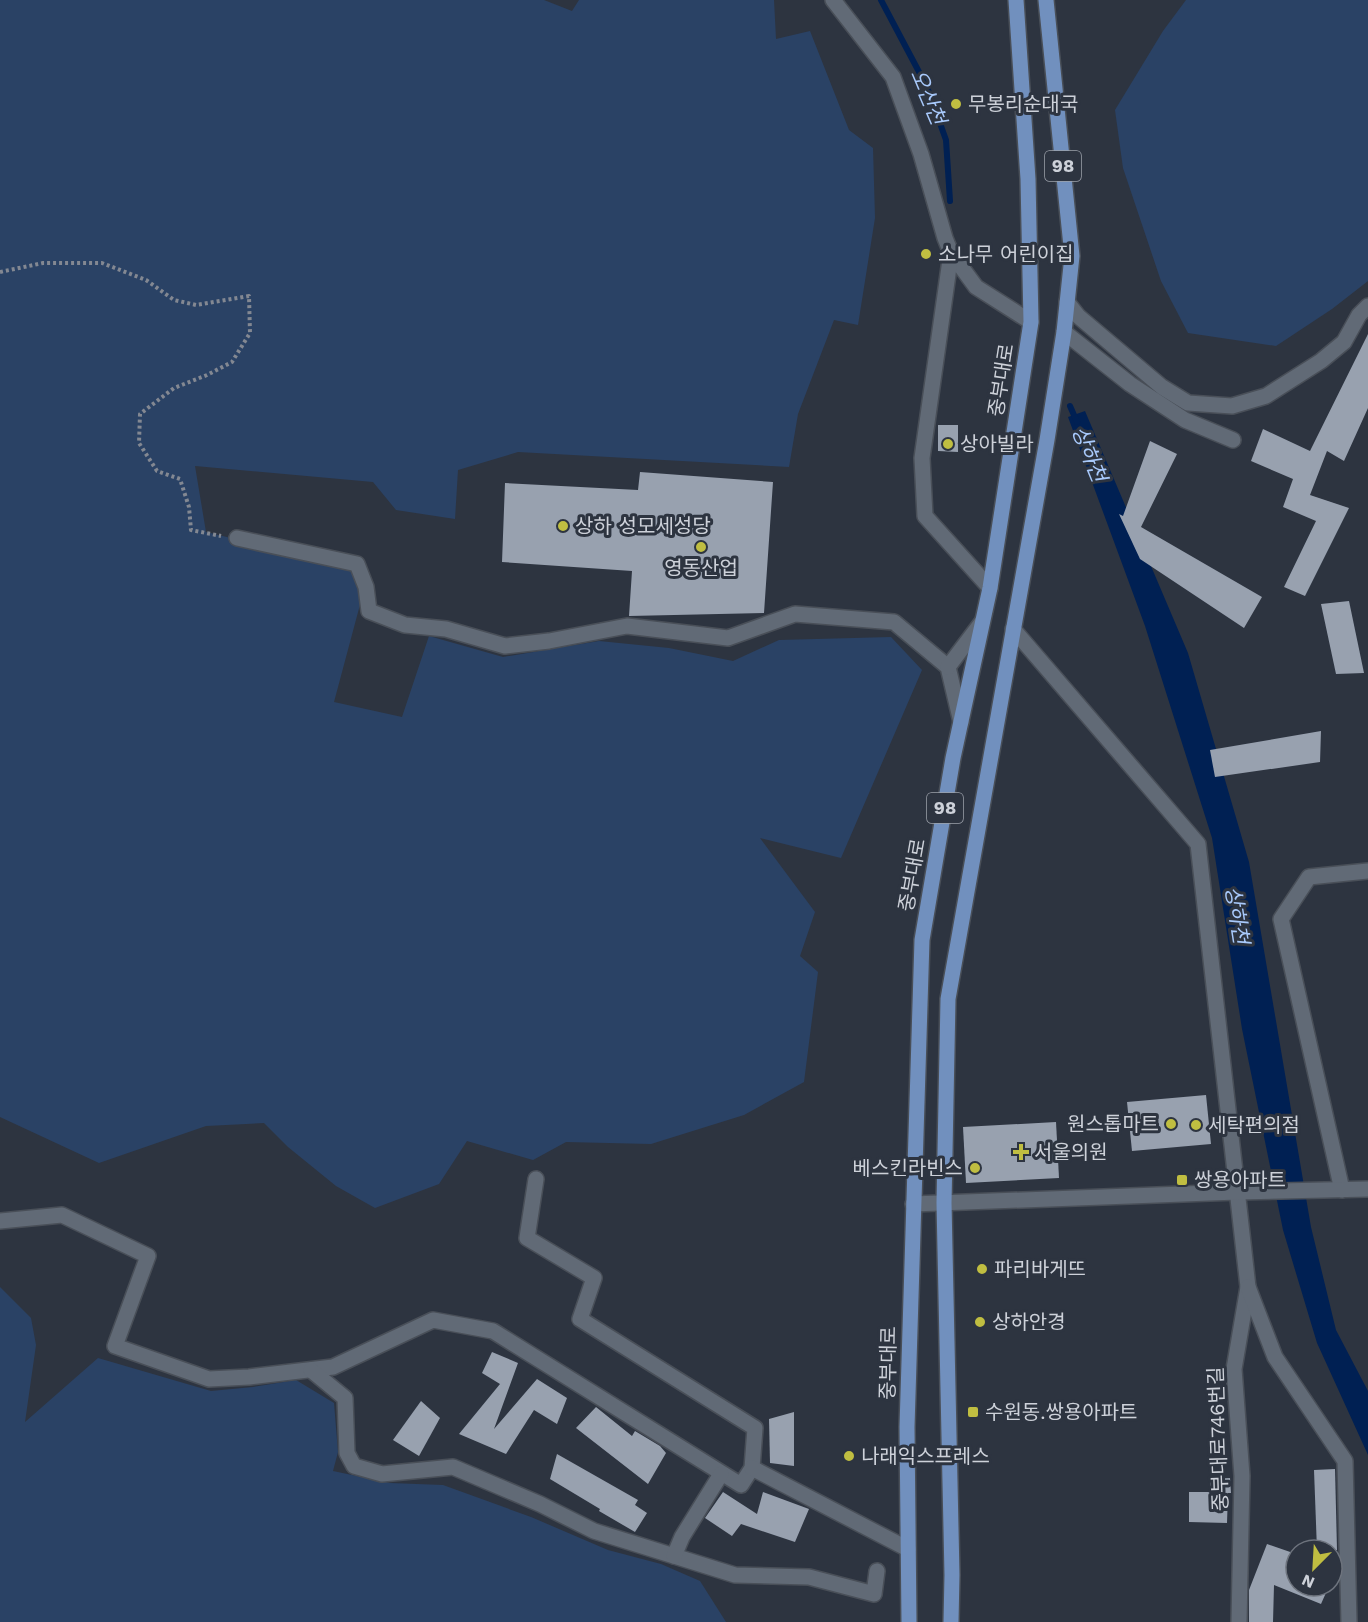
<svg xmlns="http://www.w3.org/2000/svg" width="1368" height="1622" viewBox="0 0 1368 1622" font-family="'Work Sans','Noto Sans KR',sans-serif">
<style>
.green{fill:#2a4265}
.water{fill:#002053}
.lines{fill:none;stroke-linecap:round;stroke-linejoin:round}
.stream{stroke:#002053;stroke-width:6}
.building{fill:#98a1af}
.minor-casing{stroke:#494f58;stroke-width:18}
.major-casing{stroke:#494f58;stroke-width:18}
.path{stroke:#838892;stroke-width:4;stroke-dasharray:3 3;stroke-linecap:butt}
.minor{stroke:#616a76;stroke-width:15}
.major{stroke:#7190be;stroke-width:15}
.poi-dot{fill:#c0be41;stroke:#2d3440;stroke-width:2}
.labels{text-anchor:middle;stroke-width:6;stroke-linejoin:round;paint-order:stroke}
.shield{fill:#2d3440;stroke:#9da2ab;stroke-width:1.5}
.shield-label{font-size:18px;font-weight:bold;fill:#cdd1d9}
.poi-label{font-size:20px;fill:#cdd1d9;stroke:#2d3440;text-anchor:start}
.street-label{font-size:20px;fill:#cdd1d9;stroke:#2d3440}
.water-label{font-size:21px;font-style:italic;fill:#a8c9fb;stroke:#2d3440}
</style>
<rect width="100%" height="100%" fill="#2d3440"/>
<g class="green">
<polygon points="0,0 544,0 572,11 579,0 774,0 776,39 810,31 849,130 873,148 875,218 858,325 834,320 798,414 789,467 518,452 458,470 455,519 396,510 373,482 195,466 206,532 360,569 361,601 334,702 402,717 429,636 503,657 599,641 669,648 733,661 779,640 891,637 922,670 841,858 760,838 815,912 800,956 818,972 804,1082 744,1115 651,1144 566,1142 533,1160 467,1141 439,1184 375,1208 336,1186 288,1147 264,1123 206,1126 99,1163 0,1117"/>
<polygon points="1186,0 1368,0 1368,281 1332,309 1276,346 1188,333 1161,281 1123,168 1115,110 1163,31"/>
<polygon points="0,1287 31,1318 36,1345 25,1422 98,1358 211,1391 253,1387 296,1380 334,1403 338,1452 333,1471 390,1483 443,1485 531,1517 608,1550 661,1564 700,1581 726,1622 0,1622"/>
</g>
<polygon class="water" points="1085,411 1188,653 1249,862 1311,1227 1336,1330 1368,1391 1368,1455 1317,1343 1283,1230 1242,1029 1212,838 1145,626 1068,417"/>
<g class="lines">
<g class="stream">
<polyline points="881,0 927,87 946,140 950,201"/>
<polyline points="1070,406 1077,422"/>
</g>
</g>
<g class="building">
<polygon points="1368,334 1368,408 1344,461 1327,451 1310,495 1349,508 1305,596 1284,587 1316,521 1283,507 1293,479 1251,461 1263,429 1310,451"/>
<polygon points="938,425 958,425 958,452 938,451"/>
<polygon points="1150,441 1177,454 1141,527 1262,597 1244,628 1140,559 1119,514 1123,516"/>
<polygon points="640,472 773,482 764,613 629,616 632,571 502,562 505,483 638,490"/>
<polygon points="1349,601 1364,673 1336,674 1321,604"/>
<polygon points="1321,731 1320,762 1215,777 1210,750"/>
<polygon points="1206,1095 1211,1144 1132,1151 1127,1102"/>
<polygon points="1056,1122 1059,1178 966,1183 963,1127"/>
<polygon points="492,1352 518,1363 494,1429 537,1379 567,1398 557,1424 534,1410 506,1454 459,1434 500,1384 482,1373"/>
<polygon points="421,1401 440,1418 419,1456 393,1440"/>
<polygon points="596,1407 632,1436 635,1431 660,1446 666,1453 648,1484 576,1428"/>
<polygon points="794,1412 794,1466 770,1463 769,1419"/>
<polygon points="557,1454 638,1500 635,1505 647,1513 635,1532 599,1511 600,1509 550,1479"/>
<polygon points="1335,1469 1337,1550 1317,1550 1314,1470"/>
<polygon points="1230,1478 1231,1493 1228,1493 1227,1523 1189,1522 1189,1492 1211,1492 1210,1479"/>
<polygon points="723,1492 757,1514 763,1492 809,1509 795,1542 741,1524 732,1536 705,1518"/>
<polygon points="1267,1544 1296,1554 1296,1586 1329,1586 1321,1604 1274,1585 1273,1622 1249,1622 1249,1590"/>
</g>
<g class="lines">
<g class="minor-casing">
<g id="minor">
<polyline points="833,0 893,77 921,154 945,238 951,253 976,287 1031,322"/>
<polyline points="951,253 922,458 925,516 990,588"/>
<polyline points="1067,302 1078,316 1162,387 1188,403 1232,406 1266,396 1321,361 1344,342 1359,315 1368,306"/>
<polyline points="1064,332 1130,384 1185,420 1233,440"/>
<polyline points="237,538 357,564 366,587 369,611 405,625 446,629 505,646 549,641 627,626 728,638 795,614 894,622 948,667 961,722"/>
<polyline points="1013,629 1198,844 1248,1287 1234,1369 1242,1476 1239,1622"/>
<polyline points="948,667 982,622"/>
<polyline points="1342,1190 1281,919 1309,877 1368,871"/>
<polyline points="913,1204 1237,1192 1368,1189"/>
<polyline points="0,1221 62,1215 148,1256 115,1346 209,1379 249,1377 333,1367 433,1320 493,1331 741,1485 752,1468 755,1428 580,1319 594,1278 527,1238 536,1179"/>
<polyline points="1248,1287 1275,1357 1345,1461 1349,1622"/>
<polyline points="311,1370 345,1398 347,1453 354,1466 382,1474 453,1467 540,1504 594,1531 735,1575 809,1577 874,1594 877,1571"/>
<polyline points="752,1468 908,1549"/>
<polyline points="674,1556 682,1537 721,1474"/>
</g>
</g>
<g class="major-casing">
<g id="major">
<polyline points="909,1622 907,1427 922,940 953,758 990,588 1031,322 1028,179 1016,0"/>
<polyline points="951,1622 952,1575 944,1203 948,999 1047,440 1064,332 1072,256 1046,0"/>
</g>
</g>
<polyline class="path" points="0,272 43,263 102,263 146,280 174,300 196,305 249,296 250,333 232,362 207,375 174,388 140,414 139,443 157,471 180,479 189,507 191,530 221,536"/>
<use href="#minor" class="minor"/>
<use href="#major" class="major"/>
</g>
<g class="poi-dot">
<circle cx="956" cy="104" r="6"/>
<circle cx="926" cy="254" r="6"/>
<circle cx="948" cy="444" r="6"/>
<circle cx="563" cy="526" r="6"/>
<circle cx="701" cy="547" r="6"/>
<circle cx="1171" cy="1124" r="6"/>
<circle cx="1196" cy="1125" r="6"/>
<path d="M1018 1143h6v6h6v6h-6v6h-6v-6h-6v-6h6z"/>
<circle cx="975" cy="1168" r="6"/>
<rect x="1176" y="1174" width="12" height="12" rx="3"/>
<circle cx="982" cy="1269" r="6"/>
<circle cx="980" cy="1322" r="6"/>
<rect x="967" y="1406" width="12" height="12" rx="3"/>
<circle cx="849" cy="1456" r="6"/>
</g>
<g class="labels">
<g class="shield">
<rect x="1045" y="151" width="36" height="30" rx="4.5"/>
<rect x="927" y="793" width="36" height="30" rx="4.5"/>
</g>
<g class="shield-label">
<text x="1063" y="172">98</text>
<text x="945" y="814">98</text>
</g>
<g class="poi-label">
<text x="968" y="111">무봉리순대국</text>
<text x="938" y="261">소나무 어린이집</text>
<text x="960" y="451">상아빌라</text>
<text x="575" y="533">상하 성모세성당</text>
<text x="701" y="575" text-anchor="middle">영동산업</text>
<text x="1159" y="1131" text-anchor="end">원스톱마트</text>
<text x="1208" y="1132">세탁편의점</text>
<text x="1034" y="1159">서울의원</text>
<text x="963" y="1175" text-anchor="end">베스킨라빈스</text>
<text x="1194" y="1187">쌍용아파트</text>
<text x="994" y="1276">파리바게뜨</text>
<text x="992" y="1329">상하안경</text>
<text x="985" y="1419">수원동.쌍용아파트</text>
<text x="861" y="1463">나래익스프레스</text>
</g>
<g class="street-label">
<text transform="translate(1001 380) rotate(-81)" y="7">중부대로</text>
<text transform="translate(912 875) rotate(-80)" y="7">중부대로</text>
<text transform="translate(888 1363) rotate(-89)" y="7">중부대로</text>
<text transform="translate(1218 1439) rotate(-92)" y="7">중부대로746번길</text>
</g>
<g class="water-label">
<text transform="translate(928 97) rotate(67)" y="7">오산천</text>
<text transform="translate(1089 454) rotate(68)" y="7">상하천</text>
<text transform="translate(1237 915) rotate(81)" y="7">상하천</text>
</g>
</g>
<g transform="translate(1314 1568) rotate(204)"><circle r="28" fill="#2d3440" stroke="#6d737d" stroke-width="1.5"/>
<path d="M0-4.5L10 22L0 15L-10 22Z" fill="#c0be41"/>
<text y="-9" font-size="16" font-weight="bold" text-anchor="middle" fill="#cdd1d9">N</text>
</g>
</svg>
